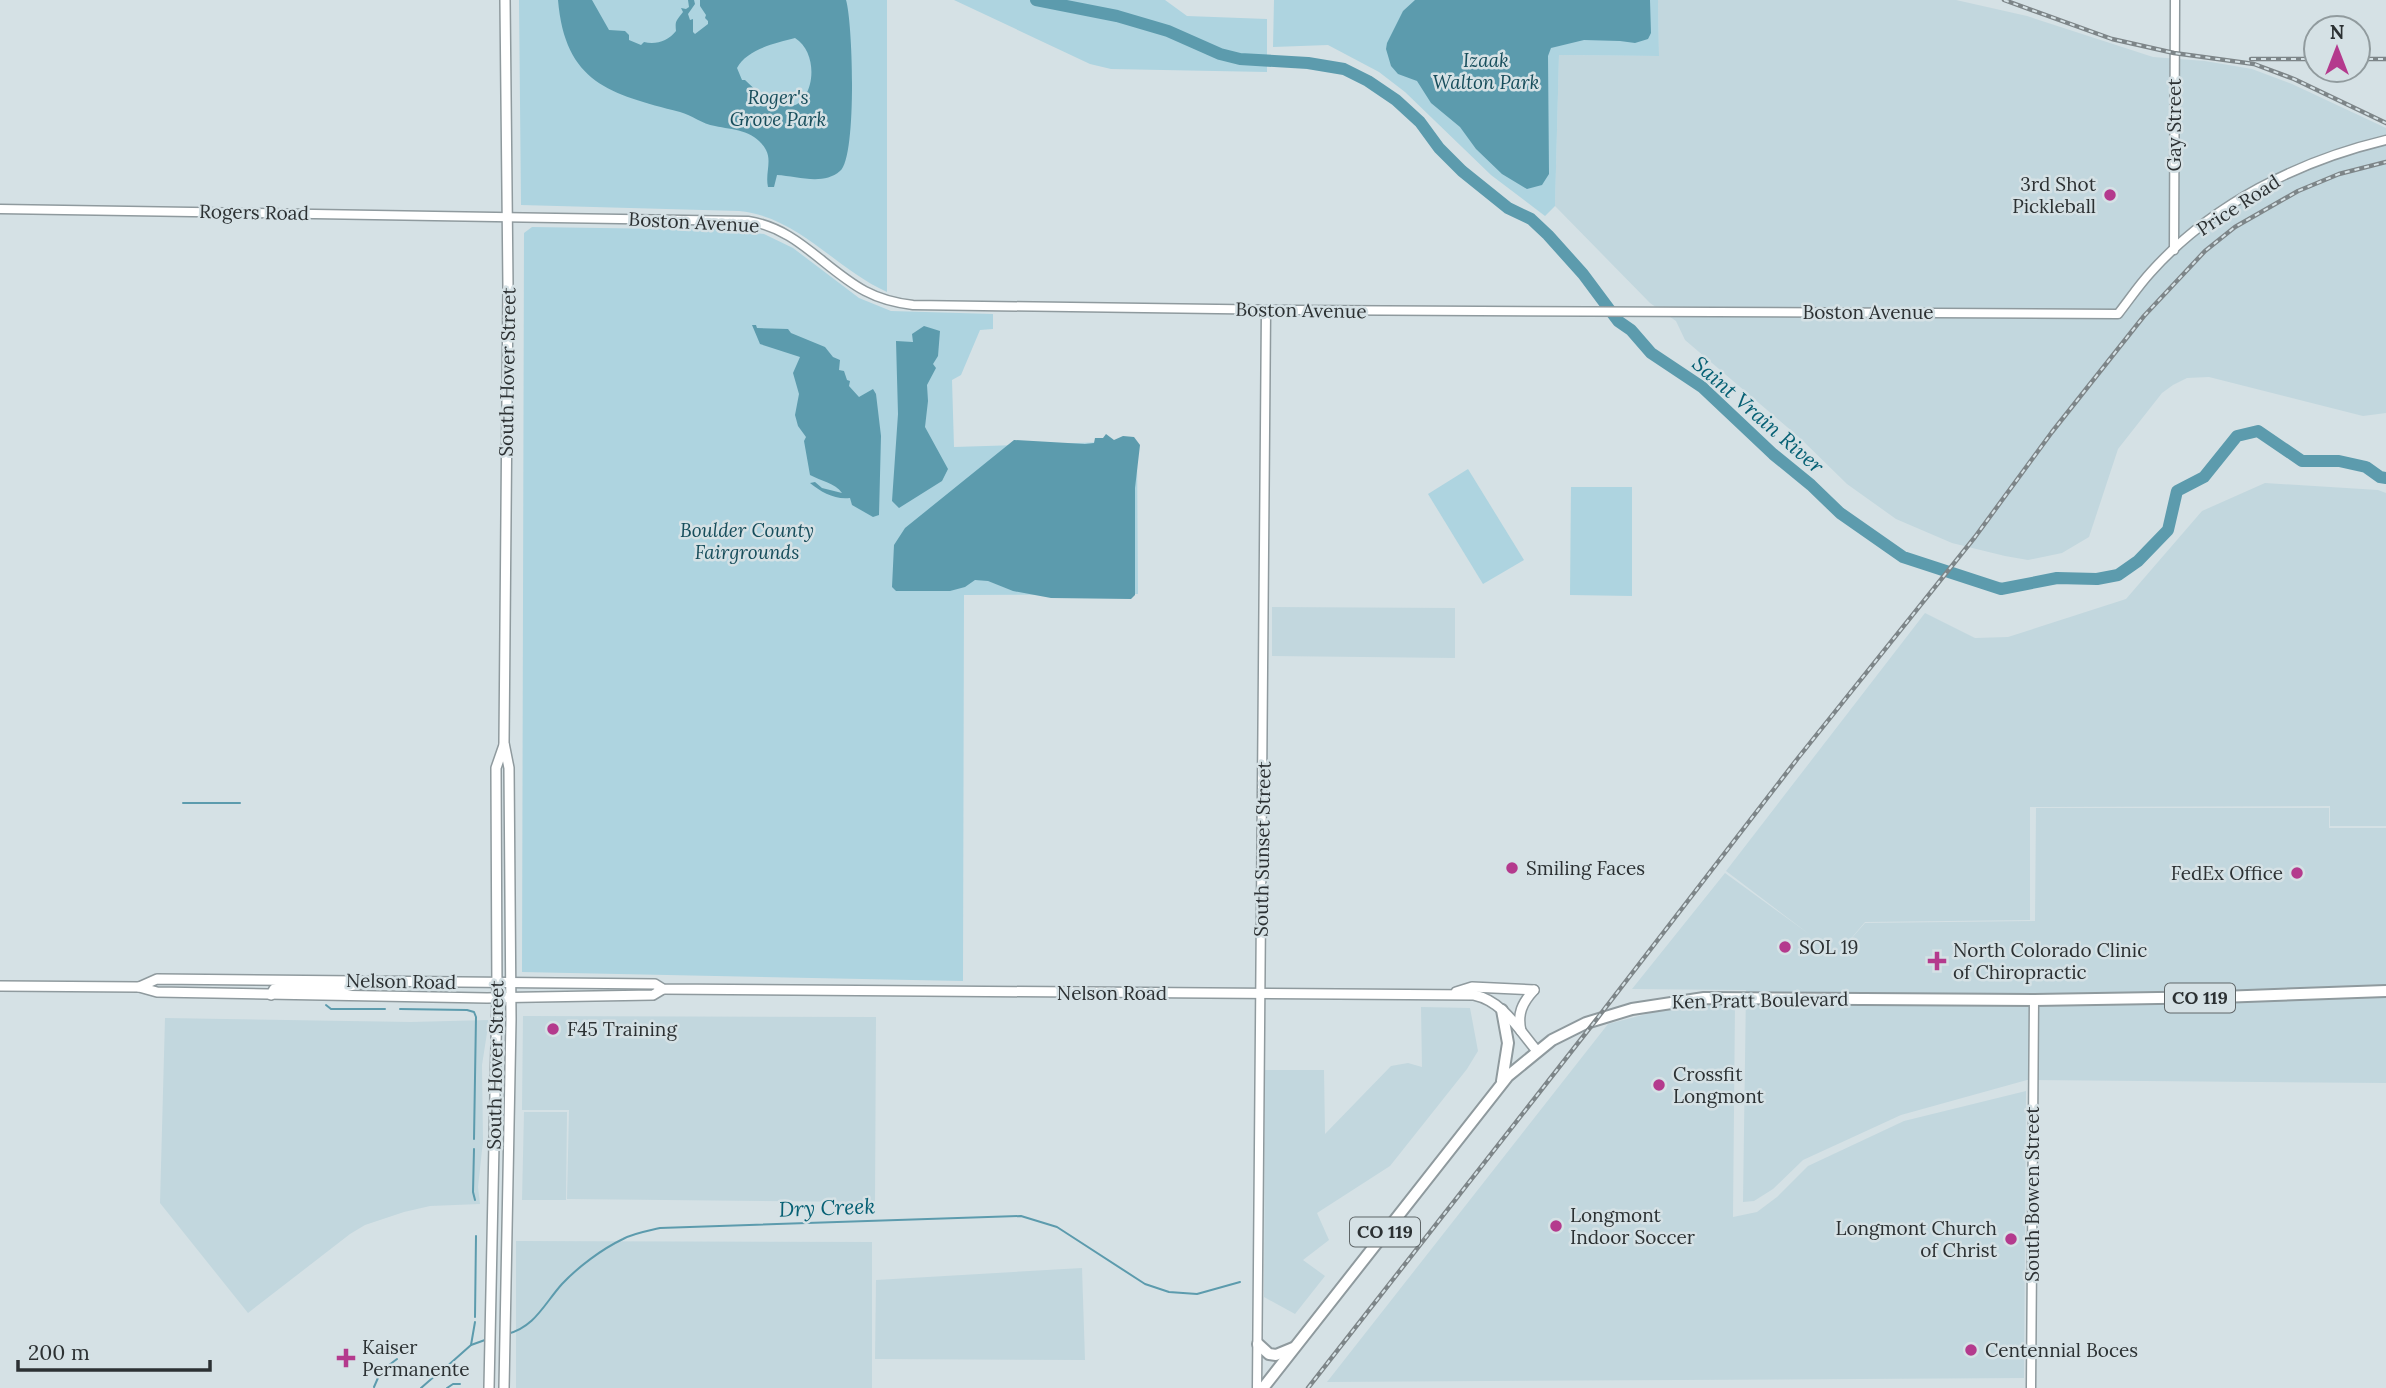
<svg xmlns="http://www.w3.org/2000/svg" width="2386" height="1388" viewBox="0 0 2386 1388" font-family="Lora,serif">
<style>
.built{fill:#c2d7de}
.green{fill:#aed4e0}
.water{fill:#5c9bad;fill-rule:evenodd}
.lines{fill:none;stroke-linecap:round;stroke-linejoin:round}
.stream{stroke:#5c9bad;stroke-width:2}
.river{stroke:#5c9bad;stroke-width:12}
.tertiary-casing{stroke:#8f9a9e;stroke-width:11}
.secondary-casing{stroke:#8f9a9e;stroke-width:12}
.trunk-casing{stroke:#8f9a9e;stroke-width:14}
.tertiary{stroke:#fff;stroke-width:8}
.secondary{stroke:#fff;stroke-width:9}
.trunk{stroke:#fff;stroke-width:10}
.rail-casing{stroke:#7d8588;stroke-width:4.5}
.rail{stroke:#d5e1e5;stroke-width:2;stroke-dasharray:5;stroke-linecap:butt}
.poi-dot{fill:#b43a8d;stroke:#d5e1e5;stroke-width:2.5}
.labels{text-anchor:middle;stroke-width:5;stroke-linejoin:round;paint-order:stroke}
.shield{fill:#d5e1e5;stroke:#5f6668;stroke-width:2}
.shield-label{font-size:18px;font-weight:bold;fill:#2c3133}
.park-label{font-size:19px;font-style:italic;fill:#174d5b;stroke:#d5e1e5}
.street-label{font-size:19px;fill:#2c3133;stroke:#d5e1e5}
.poi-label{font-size:19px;fill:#2c3133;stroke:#d5e1e5;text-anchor:start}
.water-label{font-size:21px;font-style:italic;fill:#066074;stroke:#d5e1e5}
</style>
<rect width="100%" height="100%" fill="#d5e1e5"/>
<g class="built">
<polygon points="1658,0 1956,0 2027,16 2153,57 2205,61 2252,69 2292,84 2386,128 2386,413 2363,416 2209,377 2187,378 2173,385 2162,393 2118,449 2089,537 2062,553 2028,560 2005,556 1952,543 1896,519 1847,484 1801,439 1685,340 1676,321 1650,303 1555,206 1559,55 1659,56"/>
<polygon points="2265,483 2378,490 2386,493 2386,826 2330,826 2330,806 2030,807 2030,920 1865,922 1837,955 1865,923 2035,921 2036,808 2329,808 2329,828 2386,828 2386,1083 2027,1080 1901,1115 1803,1160 1773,1189 1754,1201 1743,1202 1746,990 1632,989 1725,873 1809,934 1726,871 1925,613 1975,638 2008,637 2126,599 2202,511"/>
<polygon points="1272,607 1455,608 1455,658 1272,656"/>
<polygon points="1735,1002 1733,1217 1757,1212 1777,1197 1808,1166 1904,1121 2026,1091 2024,1378 1327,1382 1608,1024 1670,1008"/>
<polygon points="1421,1007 1470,1008 1478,1051 1467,1069 1390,1166 1317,1213 1329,1240 1303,1260 1325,1276 1295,1314 1264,1297 1265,1070 1324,1070 1325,1134 1391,1066 1408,1063 1422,1067"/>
<polygon points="523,1016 876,1017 875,1202 567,1199 569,1110 522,1110"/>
<polygon points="165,1018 411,1022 489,1020 482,1065 483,1141 478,1187 480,1204 430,1206 404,1212 365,1225 350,1234 248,1313 160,1203"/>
<polygon points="524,1112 567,1112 566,1200 522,1200"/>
<polygon points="516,1241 872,1242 872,1388 516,1388"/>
<polygon points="1082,1268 1085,1360 875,1359 876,1280"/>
</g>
<g class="green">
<path d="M 519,0 L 887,0 L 887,292 C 834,268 799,217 739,211 L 521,205 Z"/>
<polygon points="954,0 1165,0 1187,16 1267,19 1267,72 1111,69 1090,64"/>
<polygon points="1274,0 1658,0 1659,56 1559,55 1555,206 1545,216 1491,175 1405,92 1379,72 1328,45 1273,47"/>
<polygon points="532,227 668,229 708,228 764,234 793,248 859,298 891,311 993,314 993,329 980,330 961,375 952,380 954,447 1137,441 1138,594 964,595 963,981 522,972 524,233"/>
<polygon points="1468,469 1524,560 1483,584 1428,494"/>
<polygon points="1571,487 1632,487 1632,596 1570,595"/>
</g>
<g class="water">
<path d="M 558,0 L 592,0 L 609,30 L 625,31 L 629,35 L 629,40 L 641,45 L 644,42 C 656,45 668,41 676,31 C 675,21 676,21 683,12 L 681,8 L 686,9 L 689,7 L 688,0 L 694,0 L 695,4 L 688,14 L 690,20 L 693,19 L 693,32 L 695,34 L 708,24 L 708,21 L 705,18 L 706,15 L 700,6 L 700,0 L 846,0 C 853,23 857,158 840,171 C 823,186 797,176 777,175 L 774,187 L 768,187 C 765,174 772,161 766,150 C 755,130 734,130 715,126 C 702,124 692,115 680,112 C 610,94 565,83 558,0 ZM 795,38 C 823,56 812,110 786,106 C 781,105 775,101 771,99 C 761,95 752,87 745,80 L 742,80 L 737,68 C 747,49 776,43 795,38 Z"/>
<polygon points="1415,0 1650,0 1651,33 1648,39 1635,43 1620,41 1584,40 1551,48 1548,56 1549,174 1542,185 1527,189 1502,174 1476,149 1460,127 1431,103 1417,81 1398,74 1391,66 1386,49 1387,43 1403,11"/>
<path d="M 752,325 L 756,325 L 757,328 L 788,329 L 791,333 L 825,347 L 833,357 L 840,360 L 839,370 L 844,371 L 847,380 L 850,381 L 849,386 L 859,397 L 873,389 L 876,394 L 881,436 L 879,515 L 873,517 L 852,505 L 850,498 C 835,500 821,492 810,483 L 815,482 L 822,488 L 842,493 C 835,483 821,481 810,475 L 804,441 L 806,437 L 798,426 L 795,415 L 799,394 L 793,373 L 800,357 L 760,344 Z"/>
<polygon points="924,326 940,331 938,356 933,364 936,368 927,385 928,401 925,427 948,469 942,481 899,508 892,501 898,414 896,341 913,342 912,334"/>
<polygon points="1106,434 1114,440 1123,436 1134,437 1140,445 1135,488 1135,595 1131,599 1051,598 1013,591 988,581 975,580 965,587 950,591 896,591 892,587 894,545 905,528 1014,440 1085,444 1094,443 1095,438 1103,438"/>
</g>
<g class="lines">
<g class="stream">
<polyline points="183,803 240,803"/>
<polyline points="326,1005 331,1009 385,1009"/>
<polyline points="400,1009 467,1010 474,1012 476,1017 474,1139"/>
<polyline points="474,1149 473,1192 475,1200"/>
<polyline points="475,1317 476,1236"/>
<path d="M 507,1334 C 535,1327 544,1304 562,1284 C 578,1267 602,1249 623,1239 C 634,1233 648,1231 660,1228 L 1021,1216 L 1057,1227 L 1145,1284 L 1169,1292 L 1197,1294 L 1240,1282"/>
<polyline points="471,1345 475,1322"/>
<polyline points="444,1369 471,1345 485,1340"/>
<polyline points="374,1387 381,1371 397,1359"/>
<polyline points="421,1388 437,1374"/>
<polyline points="447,1388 453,1384 460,1384"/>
</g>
<polyline class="river" points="1036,0 1117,16 1168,31 1220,54 1240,59 1308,63 1344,69 1368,81 1396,100 1420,122 1439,148 1462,171 1508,208 1531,219 1548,235 1583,274 1618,321 1631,330 1651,353 1702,387 1773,454 1811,485 1840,513 1903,557 2001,589 2057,578 2097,579 2118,575 2138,561 2168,530 2177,491 2204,477 2237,436 2258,431 2302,461 2339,461 2366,467 2380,477 2386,478"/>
<g class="tertiary-casing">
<g id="tertiary">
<path d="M 0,209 L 748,221 C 797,228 824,269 865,291 C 880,299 896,303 913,305 L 1291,310 L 2118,314 C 2129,300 2139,285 2151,272 C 2212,204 2298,161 2386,140"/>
<polyline points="2174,250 2175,0"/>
<polyline points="1257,1388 1266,310"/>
<polyline points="2031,1388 2034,1000"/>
</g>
</g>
<g class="secondary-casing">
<g id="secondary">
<polyline points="0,986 139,987 157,992 487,998 653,995 663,989"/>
<path d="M 139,987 L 157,979 L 655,984 L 663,989 L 1474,995 C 1503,1001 1519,1030 1537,1051"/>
<polyline points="1456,992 1472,987 1534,990"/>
<polyline points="271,995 274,989 278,988 344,987 365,983"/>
<path d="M 1521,1031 C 1517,1014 1522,1003 1534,990"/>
<polyline points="489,1388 497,997 496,768 504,745"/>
<polyline points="504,1388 511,1019 509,768 504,743 508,287 505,0"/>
</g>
</g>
<g class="trunk-casing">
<g id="trunk">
<polyline points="1502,1081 1508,1043 1502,1010"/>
<polyline points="1258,1344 1269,1354 1276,1355 1293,1348"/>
<polyline points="1263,1388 1508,1076 1552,1040 1586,1023 1632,1009 1704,998 2034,1000 2220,997 2386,991"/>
</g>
</g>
<use href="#tertiary" class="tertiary"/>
<use href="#secondary" class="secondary"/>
<use href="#trunk" class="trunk"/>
<g class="rail-casing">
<g id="rail">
<polyline points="2004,0 2112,39 2174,53 2254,64 2294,79 2386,123"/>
<polyline points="2251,59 2316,59"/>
<polyline points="2358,59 2386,59"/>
<polyline points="1308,1388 1596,1020 1798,758 1975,537 2052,432 2144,316 2205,251 2235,227 2298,191 2339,174 2386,162"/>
</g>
</g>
<use href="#rail" class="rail"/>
</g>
<g class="poi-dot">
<circle cx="2110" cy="195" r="7"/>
<circle cx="1512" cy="868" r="7"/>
<circle cx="2297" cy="873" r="7"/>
<circle cx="1785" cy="947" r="7"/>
<path d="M1933.5 950.5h7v7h7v7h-7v7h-7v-7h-7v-7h7z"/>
<circle cx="553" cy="1029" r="7"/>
<circle cx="1659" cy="1085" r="7"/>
<circle cx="1556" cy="1226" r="7"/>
<circle cx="2011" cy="1239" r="7"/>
<circle cx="1971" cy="1350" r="7"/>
<path d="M342.5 1347.5h7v7h7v7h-7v7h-7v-7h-7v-7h7z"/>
</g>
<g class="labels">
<g class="shield">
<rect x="2165" y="983.5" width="70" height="29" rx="5"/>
<rect x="1350" y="1217.5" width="70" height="29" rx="5"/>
</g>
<g class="shield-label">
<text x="2200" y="1004">CO 119</text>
<text x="1385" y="1238">CO 119</text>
</g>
<g class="park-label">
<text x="1486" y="67">Izaak<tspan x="1486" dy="22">Walton Park</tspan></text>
<text x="778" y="104">Roger's<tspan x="778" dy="22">Grove Park</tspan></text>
<text x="747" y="537">Boulder County<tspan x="747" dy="22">Fairgrounds</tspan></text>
</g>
<g class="street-label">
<text transform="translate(2174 125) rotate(-90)" y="7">Gay Street</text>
<text transform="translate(2238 205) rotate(-33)" y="7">Price Road</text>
<text transform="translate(254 212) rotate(1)" y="7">Rogers Road</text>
<text transform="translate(694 222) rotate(3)" y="7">Boston Avenue</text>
<text transform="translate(1301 310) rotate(1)" y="7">Boston Avenue</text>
<text x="1868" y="319">Boston Avenue</text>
<text transform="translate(507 372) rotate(-89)" y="7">South Hover Street</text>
<text transform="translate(1262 849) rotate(-89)" y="7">South Sunset Street</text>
<text transform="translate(401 981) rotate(1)" y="7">Nelson Road</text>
<text x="1112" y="1000">Nelson Road</text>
<text transform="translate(1760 1000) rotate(-1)" y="7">Ken Pratt Boulevard</text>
<text transform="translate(495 1065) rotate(-89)" y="7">South Hover Street</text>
<text transform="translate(2032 1194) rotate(-90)" y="7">South Bowen Street</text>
</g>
<g class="poi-label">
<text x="2096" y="191" text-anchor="end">3rd Shot<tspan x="2096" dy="22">Pickleball</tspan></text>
<text x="1526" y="875">Smiling Faces</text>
<text x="2283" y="880" text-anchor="end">FedEx Office</text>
<text x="1799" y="954">SOL 19</text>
<text x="1953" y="957">North Colorado Clinic<tspan x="1953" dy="22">of Chiropractic</tspan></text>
<text x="567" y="1036">F45 Training</text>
<text x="1673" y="1081">Crossfit<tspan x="1673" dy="22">Longmont</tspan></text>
<text x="1570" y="1222">Longmont<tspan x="1570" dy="22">Indoor Soccer</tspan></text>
<text x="1997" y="1235" text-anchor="end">Longmont Church<tspan x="1997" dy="22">of Christ</tspan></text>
<text x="362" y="1354">Kaiser<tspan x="362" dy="22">Permanente</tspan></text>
<text x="1985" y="1357">Centennial Boces</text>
</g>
<g class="water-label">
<text transform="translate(1758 415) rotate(41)" y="7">Saint Vrain River</text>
<text transform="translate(827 1208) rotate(-2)" y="7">Dry Creek</text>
</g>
</g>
<g transform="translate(2337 49)"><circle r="33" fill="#d5e1e5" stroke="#919b9e" stroke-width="2"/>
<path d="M0-5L12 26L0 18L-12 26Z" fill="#b43a8d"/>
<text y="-10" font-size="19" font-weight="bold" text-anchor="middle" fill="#2c3133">N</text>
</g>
<path d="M18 1360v10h192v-10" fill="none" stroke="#2c3133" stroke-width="3.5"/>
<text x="28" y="1360" font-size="21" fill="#2c3133" stroke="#d5e1e5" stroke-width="5" paint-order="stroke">200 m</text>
</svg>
